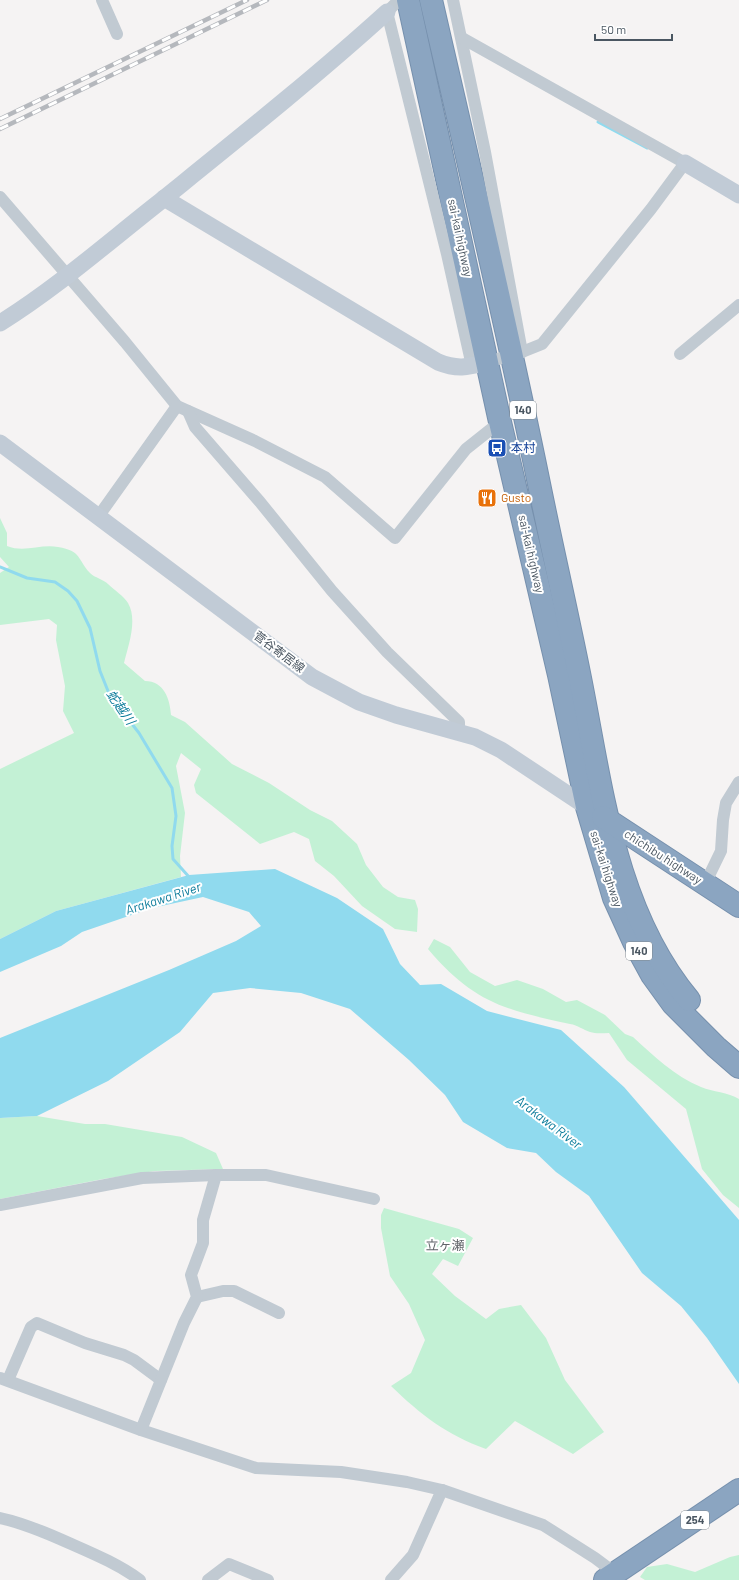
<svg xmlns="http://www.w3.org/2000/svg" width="739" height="1580" viewBox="0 0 739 1580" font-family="Barlow,'Noto Sans JP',sans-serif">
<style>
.green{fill:#c3f1d5}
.water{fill:#90daee}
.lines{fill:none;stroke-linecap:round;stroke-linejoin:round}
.stream{stroke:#90daee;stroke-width:3}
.highway-casing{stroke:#7690ad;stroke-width:24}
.street{stroke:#c1cad2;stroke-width:12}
.secondary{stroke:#c1cbd6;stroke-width:17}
.highway{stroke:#8ba5c1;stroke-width:22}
.rail-casing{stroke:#b5b8bd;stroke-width:4.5}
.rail{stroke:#fff;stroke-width:3;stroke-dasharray:9;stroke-linecap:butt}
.labels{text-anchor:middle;stroke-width:4;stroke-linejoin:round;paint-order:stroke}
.shield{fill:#fff;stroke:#808990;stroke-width:1}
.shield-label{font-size:11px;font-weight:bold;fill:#4a5661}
.street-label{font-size:12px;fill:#4a5661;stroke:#fff}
.transit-label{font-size:12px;fill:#164399;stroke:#fff;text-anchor:start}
.food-label{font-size:12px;fill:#c56008;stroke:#fff;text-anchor:start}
.water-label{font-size:13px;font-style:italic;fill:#0c7c9b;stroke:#fff}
.neighbourhood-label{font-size:13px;fill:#5f6368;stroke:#fff}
</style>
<rect width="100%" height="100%" fill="#f5f3f3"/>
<g class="green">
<path d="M 0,518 L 7,533 L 7,546 C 24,553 40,544 58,547 C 82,551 77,559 90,573 C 95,578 103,579 108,584 C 114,590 124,596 128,603 C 138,620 128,646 124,663 L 145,681 C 164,681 170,699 171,715 L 185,722 L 232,764 L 269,783 L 310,810 L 332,821 L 357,844 L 366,865 L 383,887 L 398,897 L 415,900 L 418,909 L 417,932 L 395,929 L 362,906 L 334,876 L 315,861 L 309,839 L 294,832 L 260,844 L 196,793 L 194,785 L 201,769 L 181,753 L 176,766 L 185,813 L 180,856 L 181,877 L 56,911 L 0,939 L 0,769 L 74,733 L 63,711 L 65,686 L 56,640 L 57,625 L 49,619 L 0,625 L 0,573 L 9,567 L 0,557 Z"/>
<path d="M 434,939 L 450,947 L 470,972 L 495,986 L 517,980 L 543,989 L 566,1002 L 577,1000 L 605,1015 L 625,1034 L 633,1037 C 654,1056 674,1076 701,1087 C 713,1092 728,1092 739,1099 L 739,1208 L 723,1195 L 702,1169 L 686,1109 L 627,1060 L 609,1033 C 603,1033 596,1034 590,1032 C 583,1030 578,1025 570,1024 C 504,1010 473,1002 428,949 Z"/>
<polygon points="37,1116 85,1124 105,1124 182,1137 216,1153 223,1169 155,1171 103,1179 0,1199 0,1118"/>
<path d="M 384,1208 L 459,1229 L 473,1238 L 458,1266 L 443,1259 L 432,1274 L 455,1296 L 486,1319 L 499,1309 L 521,1305 L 546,1338 L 565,1380 L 604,1432 L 573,1454 L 515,1421 L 486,1449 C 447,1435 421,1415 391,1386 L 411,1373 L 425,1340 L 409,1304 L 390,1276 L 381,1228 L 381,1215 Z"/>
<polygon points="739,1555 739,1580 645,1580 640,1577 647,1567 667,1564 695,1572 730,1557"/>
</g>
<polygon class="water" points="275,869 337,898 383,929 400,964 420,985 441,984 487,1011 561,1030 624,1087 739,1220 739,1384 707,1338 681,1306 642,1273 589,1196 556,1172 536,1153 507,1148 463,1122 445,1095 409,1060 350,1009 301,993 250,988 213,993 180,1032 108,1081 37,1116 0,1118 0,1038 169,970 236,941 261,926 249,912 203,897 152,908 82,932 61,946 0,972 0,939 56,911 189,875"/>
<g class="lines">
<g class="stream">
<polyline points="598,122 647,148"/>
<polyline points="0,567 27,578 55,582 68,591 77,601 90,628 100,671 110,696 139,733 172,788 176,816 172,846 173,859 190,878"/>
</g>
<g class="highway-casing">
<g id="highway">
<polyline points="408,0 500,422 559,675 587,807 614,898 634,942 652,975 673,1004 716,1047 739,1067"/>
<path d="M 431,0 C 468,161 506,322 539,484 C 552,548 567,613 580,678 C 602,788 614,910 689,1000"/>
<polyline points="603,817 739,906"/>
<polyline points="605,1580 739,1490"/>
</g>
</g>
<g class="street">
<polyline points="102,0 117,34"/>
<polyline points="399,0 387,12 447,254 472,366"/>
<polyline points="453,0 485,152 522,352"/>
<polyline points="462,38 685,163 651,209 542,344 522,352 488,362"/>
<polyline points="0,197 125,342 177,406 255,441 325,477 395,538 466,449 500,422"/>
<polyline points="680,354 739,305"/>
<polyline points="188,411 195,427 260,502 332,591 387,652 459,722 459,732"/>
<polyline points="98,517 177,406"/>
<polyline points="705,884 721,851 723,820 726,803 739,782"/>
<polyline points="0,1205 142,1178 216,1175 266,1175 374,1199"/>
<polyline points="197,1297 223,1291 234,1291 279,1313"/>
<polyline points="0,1378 141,1430 256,1468 341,1472 407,1482 442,1490 543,1525 595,1558 619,1576"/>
<polyline points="8,1380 31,1327 37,1323 85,1343 124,1355 134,1360 161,1380"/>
<polyline points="141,1430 184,1323 197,1297 191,1275 203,1243 203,1220 216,1175"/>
<path d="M 0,1518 C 24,1523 47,1533 69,1543 C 94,1554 118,1564 140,1580"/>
<polyline points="208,1580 229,1564 268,1580"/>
<polyline points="391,1580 413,1555 442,1490"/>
</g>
<g class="secondary">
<polyline points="685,163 739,195"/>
<path d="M 164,198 L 438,362 C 458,370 468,367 488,362"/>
<path d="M 0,323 C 56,288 105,245 157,204 C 235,141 313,79 387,12"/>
<polyline points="0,443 312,677 359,702 396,715 475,737 501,750 587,807"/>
</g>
<use href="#highway" class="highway"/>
<g class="rail-casing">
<g id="rail">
<polyline points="0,119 247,0"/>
<polyline points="0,129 267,0"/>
</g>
</g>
<use href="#rail" class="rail"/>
</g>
<defs>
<g id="bus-square" transform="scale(1)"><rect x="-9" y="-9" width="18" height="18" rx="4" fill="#1a4fb4" stroke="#fff"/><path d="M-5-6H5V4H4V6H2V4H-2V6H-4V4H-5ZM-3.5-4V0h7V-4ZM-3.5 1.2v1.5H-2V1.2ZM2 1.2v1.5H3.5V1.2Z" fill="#fff"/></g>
<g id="restaurant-square" transform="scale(1)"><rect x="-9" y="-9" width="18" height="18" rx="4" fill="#e8710a" stroke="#fff"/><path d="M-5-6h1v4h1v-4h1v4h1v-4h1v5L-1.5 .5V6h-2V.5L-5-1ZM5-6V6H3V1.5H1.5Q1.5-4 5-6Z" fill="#fff"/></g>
</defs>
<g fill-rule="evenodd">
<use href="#bus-square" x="497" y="448"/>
<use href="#restaurant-square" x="487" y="498"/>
</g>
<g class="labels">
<g class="shield">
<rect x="510" y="401" width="26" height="18" rx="3"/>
<rect x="626" y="942" width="26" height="18" rx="3"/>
<rect x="681" y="1511" width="28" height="18" rx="3"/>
</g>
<g class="shield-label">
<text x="523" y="414">140</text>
<text x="639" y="955">140</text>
<text x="695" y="1524">254</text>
</g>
<g class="street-label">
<text transform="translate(460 238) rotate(78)" y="4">sai-kai highway</text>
<text transform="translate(531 554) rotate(77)" y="4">sai-kai highway</text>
<text transform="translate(279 652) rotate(37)" y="4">菅谷寄居線</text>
<text transform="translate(663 857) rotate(33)" y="4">chichibu highway</text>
<text transform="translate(606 869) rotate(72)" y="4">sai-kai highway</text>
</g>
<g class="transit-label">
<text x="511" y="452">本村</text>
</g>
<g class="food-label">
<text x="501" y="502">Gusto</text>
</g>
<g class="water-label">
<text transform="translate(121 707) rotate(55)" y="5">蛇越川</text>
<text transform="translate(163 898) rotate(-18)" y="5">Arakawa River</text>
<text transform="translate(549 1122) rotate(37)" y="5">Arakawa River</text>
</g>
<g class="neighbourhood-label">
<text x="445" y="1250">立ヶ瀬</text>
</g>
</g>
<path d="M595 34v6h77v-6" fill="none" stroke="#4a5661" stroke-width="2"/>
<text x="601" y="34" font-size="12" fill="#4a5661" stroke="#ffffff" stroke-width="3" paint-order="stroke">50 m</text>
</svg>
